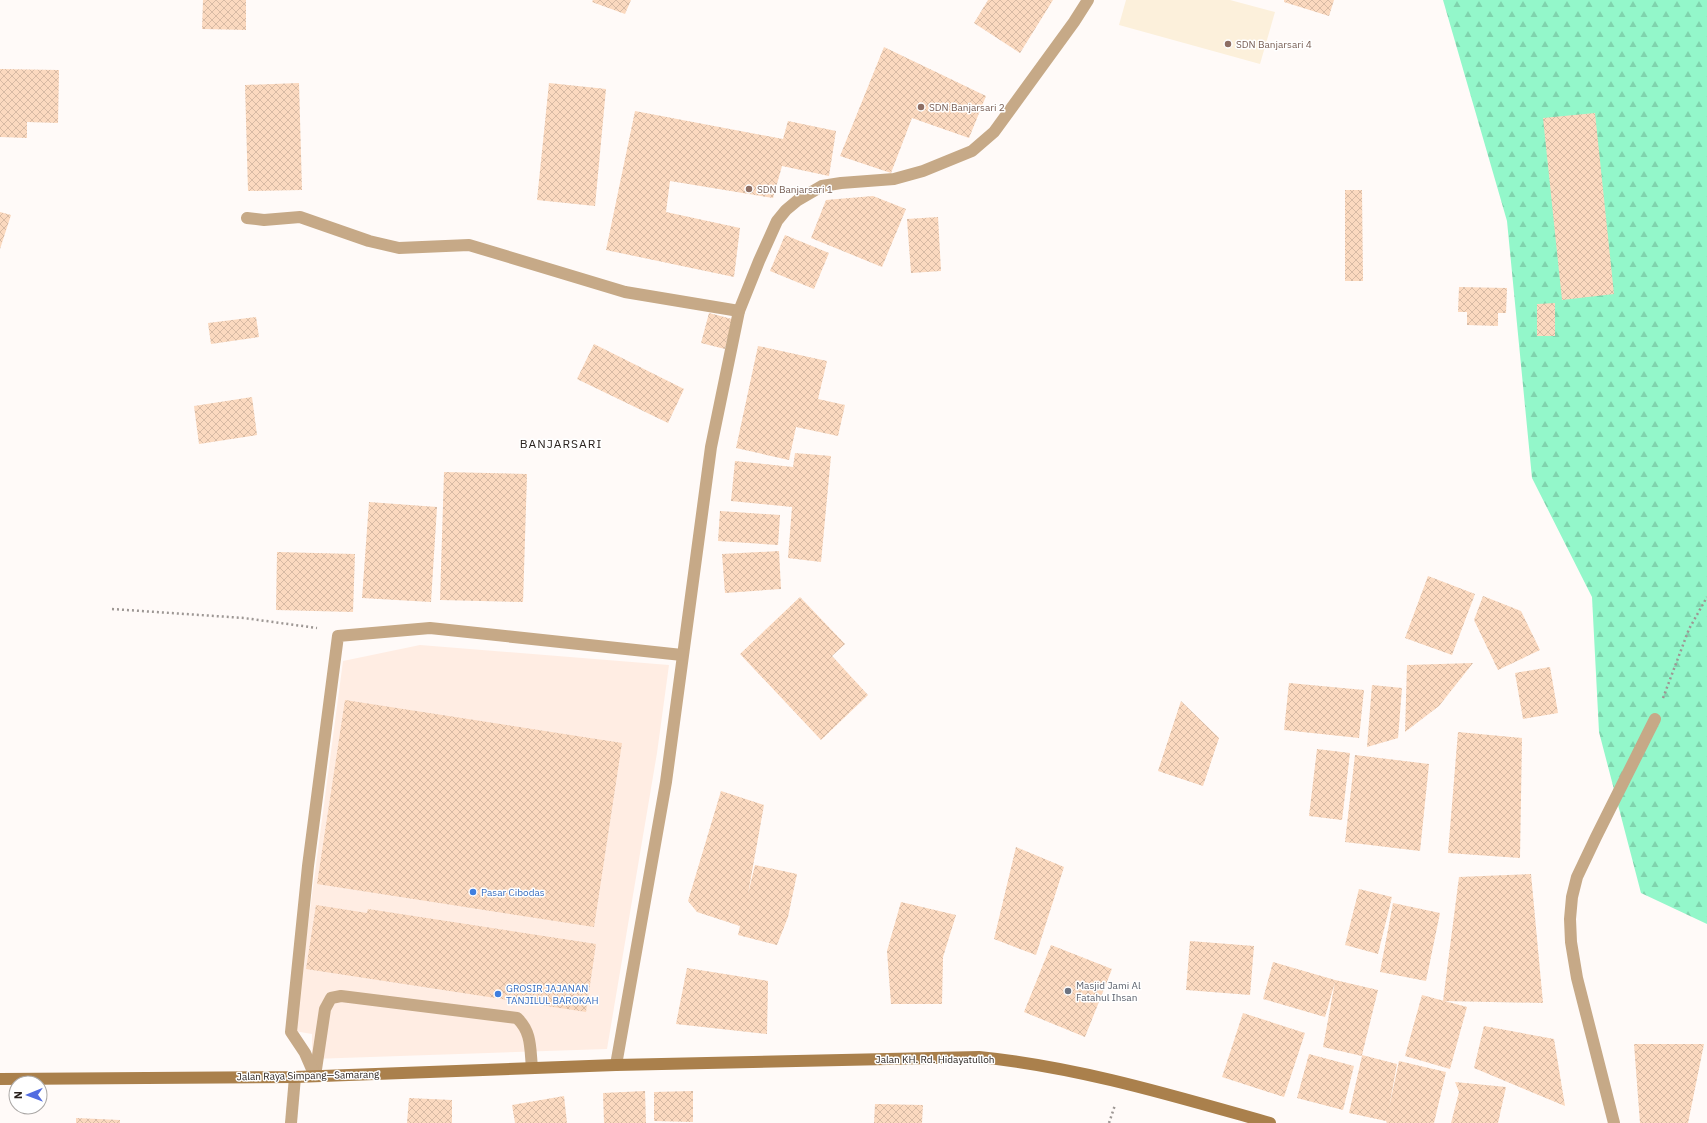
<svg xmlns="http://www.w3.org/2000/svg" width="1707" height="1123" viewBox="0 0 1707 1123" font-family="'IBM Plex Sans',sans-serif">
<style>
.built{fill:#ffede3}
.education{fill:#fcf0db}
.forest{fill:url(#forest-firs)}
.building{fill:url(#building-cross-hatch)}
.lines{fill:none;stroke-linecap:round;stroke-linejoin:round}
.path{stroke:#9d9794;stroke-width:2.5;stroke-dasharray:2 3;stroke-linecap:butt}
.service{stroke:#c6a987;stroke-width:12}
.minor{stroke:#c6a987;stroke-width:12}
.secondary{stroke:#aa804c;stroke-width:12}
.education-dot{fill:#8d6e63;stroke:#fff;stroke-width:1.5}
.shop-dot{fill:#3f7fe0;stroke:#fff;stroke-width:1.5}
.worship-dot{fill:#6b7280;stroke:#fff;stroke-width:1.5}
.labels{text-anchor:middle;stroke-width:3;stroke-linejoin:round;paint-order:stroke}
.education-label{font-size:10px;fill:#785e54;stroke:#fff;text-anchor:start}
.shop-label{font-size:10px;fill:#366cbe;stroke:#fff;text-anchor:start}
.worship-label{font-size:10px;fill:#5b616d;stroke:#fff;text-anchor:start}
.street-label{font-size:10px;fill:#2a221e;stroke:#fff}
.quarter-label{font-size:12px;letter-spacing:1px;fill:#2a221e;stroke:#fff}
</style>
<defs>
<pattern id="forest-firs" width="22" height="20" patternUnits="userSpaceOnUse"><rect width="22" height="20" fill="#93f7ca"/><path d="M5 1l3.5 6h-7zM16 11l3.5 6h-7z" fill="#7fd3ad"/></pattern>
<pattern id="building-cross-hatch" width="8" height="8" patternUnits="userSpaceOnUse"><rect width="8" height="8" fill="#fbd9bf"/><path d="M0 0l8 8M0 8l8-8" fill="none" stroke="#d7baa4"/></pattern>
</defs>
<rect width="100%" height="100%" fill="#fffaf8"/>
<polygon class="built" points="420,645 669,665 657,753 607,1049 312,1059 312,1034 294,1031 343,661"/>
<polygon class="education" points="1126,0 1230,0 1275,12 1260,64 1119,25"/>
<polygon class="forest" points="1443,0 1707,0 1707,924 1641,893 1599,732 1592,597 1532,478 1507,221"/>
<g class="building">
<polygon points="203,0 246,0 246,30 202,29"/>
<polygon points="593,0 631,0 625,14 592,2"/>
<polygon points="988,0 1053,0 1020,53 974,23"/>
<polygon points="1284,0 1334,0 1329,16 1284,2"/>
<polygon points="884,47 986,96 969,138 912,118 891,173 840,156"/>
<polygon points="0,69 59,70 58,123 27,122 27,138 0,137"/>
<polygon points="299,83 302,190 248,191 245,85"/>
<polygon points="549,83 606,89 595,206 537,200"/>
<polygon points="635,111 783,139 788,121 836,131 829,176 782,166 773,198 670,181 666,212 740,228 734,277 606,250"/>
<polygon points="1595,113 1614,294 1562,300 1543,118"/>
<polygon points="1345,190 1362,190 1363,281 1345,281"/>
<polygon points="873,196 906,209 882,267 811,238 826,200"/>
<polygon points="0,212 11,215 0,249"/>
<polygon points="938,217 941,271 911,273 907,219"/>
<polygon points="785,235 829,253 814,289 770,271"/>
<polygon points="1459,287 1507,288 1506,313 1498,313 1498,326 1467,325 1467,312 1458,312"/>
<polygon points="1555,303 1555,336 1537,336 1537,304"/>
<polygon points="709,313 732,319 725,349 701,343"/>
<polygon points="256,317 259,337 211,344 208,323"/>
<polygon points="594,344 684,389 668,423 577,379"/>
<polygon points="758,346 827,361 818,399 845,405 838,436 796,427 789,460 736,448"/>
<polygon points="252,397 257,435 199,444 194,406"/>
<polygon points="795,453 831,456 821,562 788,558 792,507 731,501 735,461 793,467"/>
<polygon points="444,472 527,474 523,602 440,600"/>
<polygon points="369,502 437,507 431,602 362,598"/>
<polygon points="720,511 780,515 778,545 718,541"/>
<polygon points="779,551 781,589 725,593 722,554"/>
<polygon points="277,552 355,554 353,612 276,610"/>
<polygon points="1428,576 1475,594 1452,655 1405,638"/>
<polygon points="1483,596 1521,611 1540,650 1498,670 1474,620"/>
<polygon points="800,597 845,644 832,656 868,695 821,740 740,654"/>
<polygon points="1473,663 1439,706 1405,732 1407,665"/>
<polygon points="1550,667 1558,713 1523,719 1515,673"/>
<polygon points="1289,683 1364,690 1359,738 1284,730"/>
<polygon points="1372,685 1402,688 1398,738 1367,747"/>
<polygon points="345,700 622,743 594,927 317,884"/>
<polygon points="1181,701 1219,738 1203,786 1158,771"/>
<polygon points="1458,732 1522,738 1520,858 1448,853"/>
<polygon points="1317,749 1350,753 1342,820 1309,816"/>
<polygon points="1355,755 1429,764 1420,851 1345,842"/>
<polygon points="721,791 764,805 748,894 755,865 797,874 788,917 777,945 738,935 740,926 697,912 688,901"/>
<polygon points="1016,847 1064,867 1036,955 994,939"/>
<polygon points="1531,874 1543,1003 1443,1001 1459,877"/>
<polygon points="1359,889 1392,897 1378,954 1345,945"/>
<polygon points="901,902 956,915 943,957 942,1004 891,1004 887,951"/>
<polygon points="1393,903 1440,913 1426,981 1380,972"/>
<polygon points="316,905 367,913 368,909 596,944 586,1012 306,969"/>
<polygon points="1190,941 1254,946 1250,995 1186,990"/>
<polygon points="1051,945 1112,969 1085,1037 1024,1012"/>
<polygon points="1273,962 1335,980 1378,990 1362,1055 1397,1064 1389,1108 1399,1061 1446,1072 1434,1123 1387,1123 1386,1121 1349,1113 1362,1056 1323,1047 1335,982 1325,1017 1263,999"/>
<polygon points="687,968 768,981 767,1034 676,1024"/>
<polygon points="1422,995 1467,1007 1450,1069 1405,1056"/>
<polygon points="1243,1013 1305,1033 1284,1097 1222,1077"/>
<polygon points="1484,1026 1554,1039 1565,1106 1474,1068"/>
<polygon points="1634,1044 1704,1044 1688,1123 1640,1123"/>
<polygon points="1309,1054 1354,1066 1343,1110 1297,1098"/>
<polygon points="1455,1082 1506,1087 1498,1123 1451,1123 1459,1092"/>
<polygon points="645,1091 646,1123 604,1123 603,1093"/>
<polygon points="693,1091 693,1122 654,1121 654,1092"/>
<polygon points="564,1096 567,1123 515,1123 512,1105"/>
<polygon points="409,1098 452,1100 452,1123 407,1123"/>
<polygon points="875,1104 923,1105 922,1123 874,1123"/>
<polygon points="76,1118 120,1120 120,1123 76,1123"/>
</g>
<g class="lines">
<g class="path">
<polyline points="112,609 244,618 317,628"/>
<polyline points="1663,698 1689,629 1707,597"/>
<polyline points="1109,1123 1115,1105"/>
</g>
<path class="service" d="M 315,1076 L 325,1009 L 331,998 L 341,996 L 517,1018 C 532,1032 530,1049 532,1068"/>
<g class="minor">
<polyline points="247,218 264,220 300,217 369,241 399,248 469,245 625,292 739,311"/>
<polyline points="616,1065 666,782 711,447 739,311 759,261 777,221 786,210 798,200 822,186 841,183 894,179 923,171 972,151 994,132 1074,22 1088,0"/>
<polyline points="315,1076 305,1053 291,1032 308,866 338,636 430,628 682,655"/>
<polyline points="291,1123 295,1077"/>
<polyline points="1614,1123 1577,978 1571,942 1570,919 1572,897 1577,877 1596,837 1655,719"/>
</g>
<path class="secondary" d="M 0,1079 L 295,1077 L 616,1065 L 979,1057 C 1079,1067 1174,1096 1270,1123"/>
</g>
<g class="education-dot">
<circle cx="1228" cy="44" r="4"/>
<circle cx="921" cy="107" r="4"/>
<circle cx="749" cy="189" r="4"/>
</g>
<g class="shop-dot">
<circle cx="473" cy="892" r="4"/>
<circle cx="498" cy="994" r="4"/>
</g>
<circle class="worship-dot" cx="1068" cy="991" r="4"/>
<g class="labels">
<g class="education-label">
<text x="1236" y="48">SDN Banjarsari 4</text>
<text x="929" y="111">SDN Banjarsari 2</text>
<text x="757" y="193">SDN Banjarsari 1</text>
</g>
<g class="shop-label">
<text x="481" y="896">Pasar Cibodas</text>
<text x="506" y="992">GROSIR JAJANAN<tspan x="506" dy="12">TANJILUL BAROKAH</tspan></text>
</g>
<g class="worship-label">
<text x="1076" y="989">Masjid Jami Al<tspan x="1076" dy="12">Fatahul Ihsan</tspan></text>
</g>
<g class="street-label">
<text x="935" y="1063">Jalan KH. Rd. Hidayatulloh</text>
<text transform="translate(308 1075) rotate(-1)" y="4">Jalan Raya Simpang—Samarang</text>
</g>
<g class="quarter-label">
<text x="561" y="448">BANJARSARI</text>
</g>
</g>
<g transform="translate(28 1095) rotate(269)"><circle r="19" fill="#ffffff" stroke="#aaa7a5"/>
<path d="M0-3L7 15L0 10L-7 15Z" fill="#526ce1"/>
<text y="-6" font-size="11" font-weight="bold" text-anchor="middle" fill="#2a221e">N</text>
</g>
</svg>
